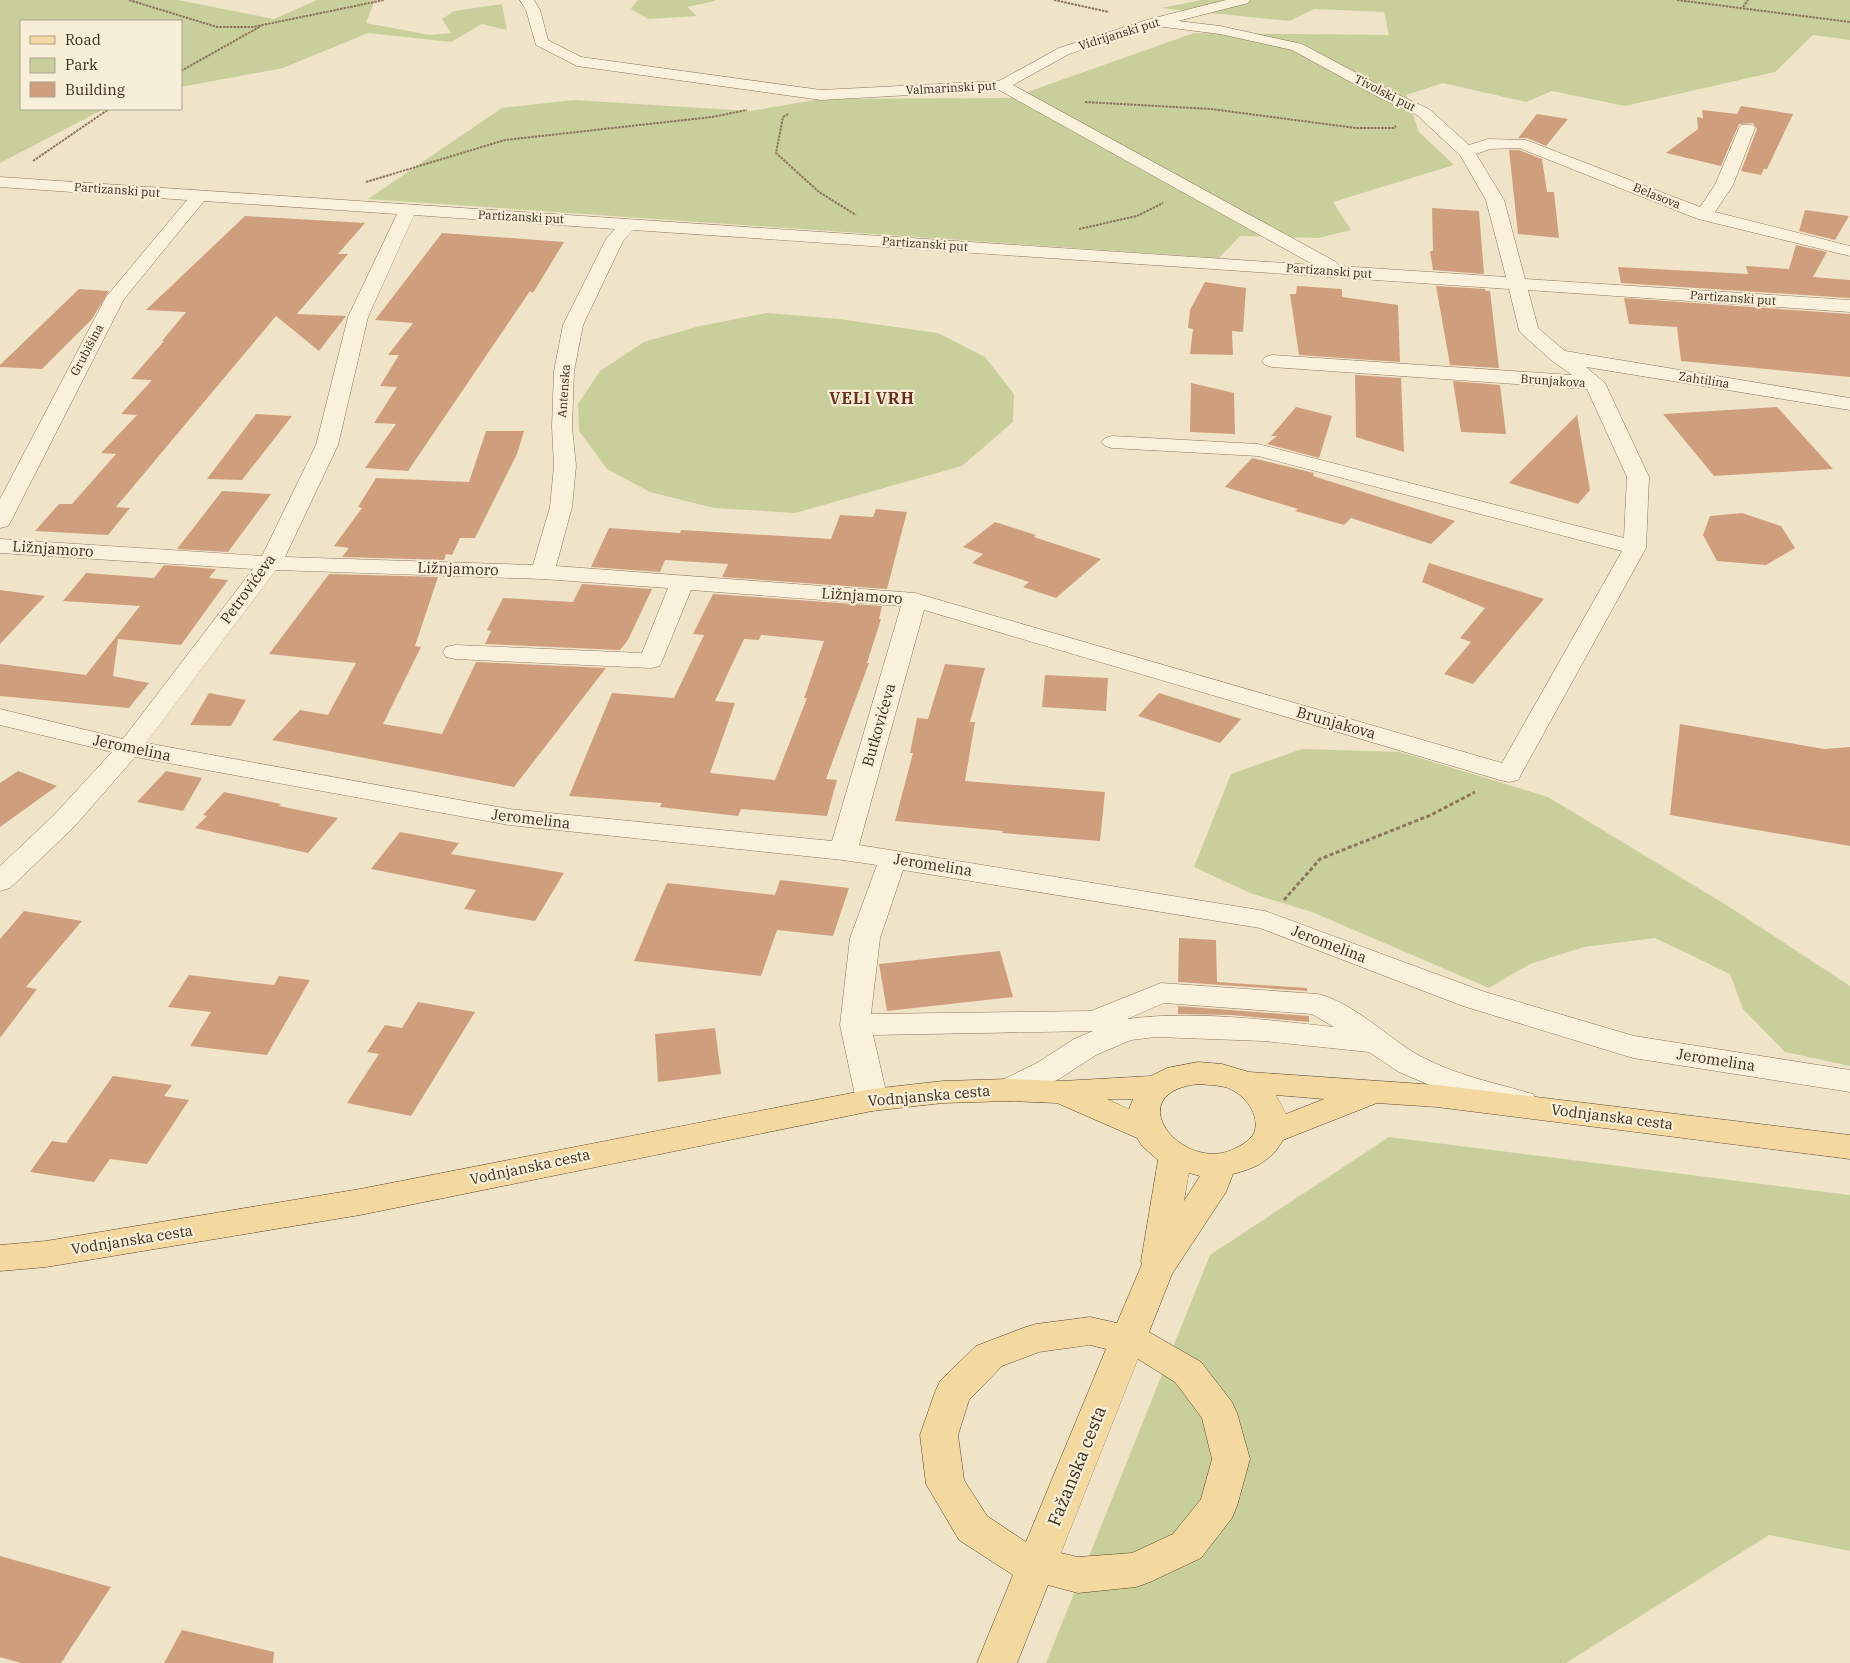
<svg xmlns="http://www.w3.org/2000/svg" width="1850" height="1663" viewBox="0 0 1850 1663" font-family="'IBM Plex Serif',serif">
<style>
.green{fill:#c9cf9b}
.building{fill:#cf9f7d;fill-rule:evenodd}
.lines{fill:none;stroke-linecap:round;stroke-linejoin:round}
.minor-casing{stroke:#8d765c;stroke-width:1}
.major-casing{stroke:#5b4430;stroke-width:1}
.path-far1{stroke:#8d765c;stroke-width:2;stroke-dasharray:2.5 1;stroke-linecap:butt}
.path{stroke:#8d765c;stroke-width:3;stroke-dasharray:4 2.5;stroke-linecap:butt}
.minor{fill:#faf1dc;fill-rule:evenodd}
.major{fill:#f3d9a0;fill-rule:evenodd}
.labels{text-anchor:middle;stroke-width:4.5;stroke-linejoin:round;paint-order:stroke}
.far-street-label{font-size:12px;fill:#3d2e20;stroke:#f7eed8}
.street-label{font-size:15px;fill:#3d2e20;stroke:#f7eed8}
.far-district-label{font-size:16px;font-weight:bold;letter-spacing:1px;fill:#6b2e1e;stroke:#f7eed8}
.near-street-label{font-size:18px;fill:#3d2e20;stroke:#f7eed8}
</style>
<rect width="100%" height="100%" fill="#f0e4c8"/>
<g class="green">
<polygon points="0,0 178,0 274,19 317,0 375,0 366,23 430,35 451,33 442,19 454,11 502,4 507,30 482,24 451,42 368,33 283,68 181,87 181,21 21,21 21,109 104,109 0,163"/>
<polygon points="638,0 715,0 715,1 687,7 697,16 648,19 631,9"/>
<polygon points="1202,0 1850,0 1850,40 1813,35 1775,72 1625,106 1552,91 1526,102 1443,83 1406,95 1419,132 1454,165 1333,202 1351,230 1318,238 1240,236 1219,258 368,199 502,108 574,100 750,111 821,99 1010,98 1194,33 1389,35 1384,12 1314,9 1290,21 1161,8"/>
<polygon points="767,313 839,319 938,333 985,357 1014,394 1013,422 962,466 795,513 714,508 650,492 607,469 579,431 578,404 600,371 644,342 700,326"/>
<polygon points="1302,749 1400,752 1548,797 1728,906 1850,986 1850,1066 1785,1052 1743,1009 1730,974 1655,938 1584,947 1530,964 1489,988 1312,912 1250,893 1194,867 1231,774"/>
<polygon points="1389,1137 1850,1195 1850,1551 1769,1535 1566,1663 1046,1663 1210,1255"/>
</g>
<g class="building">
<polygon points="1741,106 1793,114 1767,169 1764,169 1761,175 1741,171 1757,129 1753,123 1739,124 1721,166 1666,153 1698,129 1697,117 1703,118 1702,110 1737,114"/>
<polygon points="1537,114 1568,119 1546,146 1527,138 1518,138"/>
<polygon points="1509,150 1519,150 1542,159 1547,192 1554,192 1559,238 1518,234"/>
<polygon points="1432,208 1479,211 1484,274 1433,270 1430,251 1433,251"/>
<polygon points="1805,210 1849,216 1835,240 1799,231"/>
<polygon points="245,216 365,223 338,254 348,254 297,314 346,316 319,351 276,316 116,507 130,508 108,535 35,531 59,504 72,504 116,454 101,453 137,415 121,414 152,380 131,379 164,341 162,341 186,312 146,310"/>
<polygon points="442,233 564,242 533,293 530,291 408,471 365,468 396,424 374,423 397,387 380,386 399,355 388,355 413,323 375,320"/>
<polygon points="1796,245 1827,252 1813,277 1850,280 1850,298 1621,283 1618,267 1748,274 1746,266 1789,269"/>
<polygon points="1205,282 1246,288 1243,332 1232,331 1233,355 1190,354 1193,329 1188,328 1190,310"/>
<polygon points="1297,286 1342,289 1342,297 1398,305 1400,362 1299,355 1290,294 1296,294"/>
<polygon points="1436,286 1485,289 1486,291 1490,291 1499,368 1450,365"/>
<polygon points="79,289 109,291 92,319 42,369 0,367 0,365"/>
<polygon points="1624,298 1850,314 1850,377 1681,361 1677,327 1629,324"/>
<polygon points="1355,375 1401,378 1404,452 1356,437"/>
<polygon points="1453,381 1500,385 1506,434 1461,432"/>
<polygon points="1191,383 1234,393 1235,434 1190,432"/>
<polygon points="1296,407 1332,416 1319,458 1267,444 1277,436 1271,436"/>
<polygon points="1777,407 1833,469 1714,476 1663,414"/>
<polygon points="256,414 292,416 242,480 207,479"/>
<polygon points="1577,415 1590,490 1578,504 1509,483"/>
<polygon points="486,431 524,431 517,454 475,538 460,538 452,555 446,554 444,560 342,557 349,548 334,546 362,508 358,507 376,478 469,482"/>
<polygon points="1252,458 1314,473 1313,476 1455,521 1431,544 1351,518 1344,525 1295,511 1298,509 1225,487"/>
<polygon points="222,491 271,494 228,552 177,549"/>
<polygon points="876,509 907,512 887,589 722,577 728,564 665,560 660,572 591,567 609,528 680,533 681,530 831,539 840,515 873,517"/>
<polygon points="1742,513 1781,526 1795,548 1766,565 1717,561 1703,535 1710,516"/>
<polygon points="995,522 1036,535 1034,537 1101,559 1056,598 1023,587 1029,582 972,563 983,554 963,547"/>
<polygon points="1429,563 1544,599 1473,684 1444,674 1471,642 1460,638 1485,608 1422,582"/>
<polygon points="164,565 216,569 209,578 228,580 181,645 118,639 113,676 149,683 129,708 0,696 0,664 86,675 140,606 63,601 86,573 154,578"/>
<polygon points="329,574 438,577 415,646 421,647 383,724 442,734 476,662 606,668 514,787 272,740 300,710 328,715 356,663 269,654"/>
<polygon points="582,584 652,589 628,640 620,650 485,644 491,631 487,630 503,598 573,602"/>
<polygon points="0,590 45,596 0,644"/>
<path d="M 713,594 L 882,606 L 879,619 L 881,619 L 867,663 L 869,663 L 826,779 L 837,780 L 827,816 L 741,809 L 738,816 L 660,807 L 662,803 L 569,796 L 612,693 L 674,698 L 704,635 L 693,634 ZM 761,635 L 824,641 L 804,698 L 807,698 L 775,780 L 710,773 L 735,703 L 715,701 L 744,639 L 759,640 Z"/>
<polygon points="945,664 985,668 970,722 975,722 965,781 1105,792 1100,841 1002,833 1003,831 895,821 913,753 910,753 917,718 928,719"/>
<polygon points="1045,675 1108,678 1106,711 1042,707"/>
<polygon points="209,693 246,700 231,726 190,725"/>
<polygon points="1159,693 1241,719 1220,743 1138,716"/>
<polygon points="1680,724 1824,749 1850,747 1850,846 1670,815"/>
<polygon points="18,771 57,786 0,827 0,783"/>
<polygon points="166,771 202,778 183,811 137,802"/>
<polygon points="224,792 281,804 279,806 338,818 308,853 195,828 207,816 203,815"/>
<polygon points="400,832 459,843 451,854 564,873 535,921 464,909 476,890 371,869"/>
<polygon points="780,880 849,888 833,936 777,930 761,976 634,961 667,883 775,895"/>
<polygon points="24,911 82,921 26,987 37,989 0,1038 0,939"/>
<polygon points="1179,938 1216,940 1217,982 1307,988 1307,991 1178,982"/>
<polygon points="1000,951 1013,997 887,1011 879,964"/>
<polygon points="189,975 274,985 279,976 310,980 267,1055 190,1046 211,1012 168,1007"/>
<polygon points="418,1002 475,1012 411,1116 347,1103 379,1054 367,1052 385,1025 402,1028"/>
<polygon points="1178,1006 1309,1016 1309,1022 1231,1015 1178,1014"/>
<polygon points="715,1028 721,1074 658,1082 655,1034"/>
<polygon points="113,1076 172,1085 164,1096 189,1100 147,1164 110,1159 94,1182 30,1172 52,1141 66,1143"/>
<polygon points="0,1556 111,1587 61,1663 21,1663 0,1657"/>
<polygon points="182,1630 274,1652 273,1663 164,1663"/>
</g>
<g class="lines">
<g class="minor-casing">
<path id="minor" d="M 520,0 L 534,0 L 540,10 L 548,40 L 581,57 L 821,90 L 999,81 L 1059,48 L 1150,19 L 1226,0 L 1250,0 L 1248,3 L 1178,21 L 1220,26 L 1302,44 L 1392,92 L 1429,109 L 1469,145 L 1488,139 L 1526,140 L 1700,207 L 1715,185 L 1739,128 L 1741,125 L 1753,125 L 1755,128 L 1733,185 L 1715,212 L 1850,246 L 1850,256 L 1698,219 L 1519,148 L 1490,149 L 1476,154 L 1504,200 L 1525,279 L 1850,300 L 1850,312 L 1528,290 L 1538,328 L 1565,351 L 1850,398 L 1850,410 L 1586,367 L 1605,383 L 1649,477 L 1646,548 L 1518,780 L 1509,782 L 1500,780 L 924,610 L 859,845 L 1265,911 L 1485,992 L 1634,1036 L 1850,1070 L 1850,1092 L 1633,1058 L 1463,1006 L 1260,928 L 903,870 L 880,938 L 871,1014 L 1091,1011 L 1161,983 L 1318,994 C 1356,1004 1386,1037 1420,1056 C 1455,1075 1495,1083 1533,1094 L 1538,1102 L 1533,1110 L 1522,1113 L 1439,1089 L 1399,1072 L 1369,1052 L 1264,1041 L 1156,1037 L 1131,1040 L 1096,1055 L 1059,1079 L 1020,1098 L 1009,1101 L 998,1098 L 993,1090 L 998,1082 L 1037,1063 L 1074,1039 L 1093,1031 L 873,1035 L 888,1100 L 883,1108 L 872,1111 L 861,1108 L 856,1100 L 840,1025 L 850,938 L 877,865 L 843,860 L 509,825 L 135,757 L 74,827 L 10,888 L 0,891 L 0,866 L 54,815 L 112,752 L 0,725 L 0,709 L 123,739 L 253,569 L 0,553 L 0,539 L 262,556 L 316,445 L 348,317 L 397,214 L 204,201 L 124,299 L 11,521 L 8,526 L 0,528 L 0,499 L 106,297 L 187,200 L 0,187 L 0,177 L 1314,265 L 999,90 L 821,100 L 577,66 L 536,45 L 526,10 ZM 1156,26 L 1220,34 L 1292,50 L 1380,98 L 1417,115 L 1460,155 L 1486,200 L 1506,277 L 1339,266 L 1336,262 L 1013,85 L 1069,54 ZM 414,215 L 615,229 L 606,239 L 563,325 L 554,371 L 552,427 L 554,466 L 550,507 L 533,565 L 285,557 L 338,445 L 368,317 ZM 633,230 L 1509,289 L 1519,330 L 1522,334 L 1551,360 L 1572,375 L 1272,355 L 1265,357 L 1262,361 L 1265,365 L 1272,367 L 1587,389 L 1627,477 L 1624,538 L 1258,444 L 1112,436 L 1105,438 L 1101,442 L 1105,446 L 1112,448 L 1258,456 L 1622,551 L 1502,763 L 915,593 L 556,566 L 572,507 L 576,466 L 572,427 L 574,371 L 583,325 L 623,241 ZM 276,570 L 543,579 L 668,588 L 642,653 L 455,645 L 446,647 L 443,652 L 446,657 L 455,659 L 651,668 L 660,666 L 691,590 L 901,606 L 832,841 L 509,809 L 146,743 ZM 1164,1003 L 1312,1014 L 1334,1027 C 1266,1020 1195,1010 1127,1019 Z"/>
</g>
<g class="major-casing">
<path id="major" d="M 1198,1062 L 1222,1064 L 1249,1072 L 1437,1085 L 1850,1135 L 1850,1159 L 1437,1107 L 1377,1103 L 1283,1140 C 1271,1161 1256,1168 1233,1174 L 1226,1192 L 1172,1274 L 1149,1332 L 1201,1362 L 1232,1402 L 1237,1413 L 1250,1459 L 1237,1506 L 1232,1518 L 1201,1558 L 1150,1582 L 1136,1587 L 1078,1593 L 1048,1585 L 1017,1663 L 977,1663 L 1013,1575 L 959,1540 L 926,1484 L 920,1435 L 935,1392 L 940,1381 L 976,1346 L 1023,1328 L 1036,1324 L 1090,1317 L 1117,1323 L 1142,1264 L 1141,1261 L 1158,1160 L 1142,1146 L 1137,1138 L 1057,1103 L 1009,1101 L 943,1103 L 872,1111 L 360,1215 L 46,1267 L 0,1271 L 0,1245 L 46,1241 L 360,1189 L 872,1089 L 943,1081 L 1009,1079 L 1062,1081 L 1151,1076 L 1167,1068 ZM 1198,1084 C 1207,1085 1216,1085 1225,1087 C 1242,1092 1259,1111 1255,1130 C 1253,1138 1244,1144 1236,1148 C 1183,1176 1117,1093 1198,1084 ZM 1276,1095 L 1324,1099 L 1286,1114 ZM 1107,1099 L 1133,1099 L 1129,1109 ZM 1189,1173 L 1200,1176 L 1184,1201 ZM 1090,1345 L 1106,1349 L 1026,1542 L 987,1516 L 964,1480 L 958,1435 L 969,1400 L 1002,1366 L 1039,1352 ZM 1138,1359 L 1175,1382 L 1202,1418 L 1212,1459 L 1201,1499 L 1173,1534 L 1132,1553 L 1078,1557 L 1061,1553 Z"/>
</g>
<g class="path-far1">
<polyline points="129,0 217,27 253,27 384,0"/>
<polyline points="1054,0 1109,12"/>
<polyline points="1677,0 1850,22"/>
<polyline points="1743,7 1748,0"/>
<polyline points="181,71 261,26"/>
<polyline points="1085,102 1211,109 1356,128 1394,128 1396,126"/>
<polyline points="788,114 783,117 776,153 819,192 856,215"/>
<polyline points="33,161 109,109"/>
<polyline points="366,182 505,140 712,117 747,110"/>
<polyline points="1079,229 1137,216 1163,203"/>
</g>
<polyline class="path" points="1284,900 1320,859 1431,815 1475,792"/>
<use href="#minor" class="minor"/>
<use href="#major" class="major"/>
</g>
<g class="labels">
<g class="far-street-label">
<text transform="translate(1119 34) rotate(-17)" y="4">Vidrijanski put</text>
<text transform="translate(951 88) rotate(-3)" y="4">Valmarinski put</text>
<text transform="translate(1385 93) rotate(27)" y="4">Tivolski put</text>
<text transform="translate(117 190) rotate(4)" y="4">Partizanski put</text>
<text transform="translate(1657 196) rotate(22)" y="4">Belasova</text>
<text transform="translate(521 217) rotate(3)" y="4">Partizanski put</text>
<text transform="translate(925 244) rotate(4)" y="4">Partizanski put</text>
<text transform="translate(1329 271) rotate(4)" y="4">Partizanski put</text>
<text transform="translate(1733 298) rotate(4)" y="4">Partizanski put</text>
<text transform="translate(87 350) rotate(-62)" y="4">Grubišina</text>
<text transform="translate(1704 380) rotate(9)" y="4">Zahtilina</text>
<text transform="translate(1553 381) rotate(4)" y="4">Brunjakova</text>
<text transform="translate(564 391) rotate(-86)" y="4">Antenska</text>
</g>
<g class="street-label">
<text transform="translate(53 549) rotate(4)" y="5">Ližnjamoro</text>
<text transform="translate(458 569) rotate(2)" y="5">Ližnjamoro</text>
<text transform="translate(248 589) rotate(-54)" y="5">Petrovićeva</text>
<text transform="translate(862 596) rotate(4)" y="5">Ližnjamoro</text>
<text transform="translate(1336 723) rotate(16)" y="5">Brunjakova</text>
<text transform="translate(879 725) rotate(-74)" y="5">Butkovićeva</text>
<text transform="translate(132 748) rotate(12)" y="5">Jeromelina</text>
<text transform="translate(531 819) rotate(7)" y="5">Jeromelina</text>
<text transform="translate(933 865) rotate(9)" y="5">Jeromelina</text>
<text transform="translate(1329 944) rotate(21)" y="5">Jeromelina</text>
<text transform="translate(1716 1060) rotate(9)" y="5">Jeromelina</text>
<text transform="translate(929 1096) rotate(-5)" y="5">Vodnjanska cesta</text>
<text transform="translate(1612 1117) rotate(7)" y="5">Vodnjanska cesta</text>
<text transform="translate(530 1167) rotate(-12)" y="5">Vodnjanska cesta</text>
<text transform="translate(132 1240) rotate(-9)" y="5">Vodnjanska cesta</text>
</g>
<g class="far-district-label">
<text x="872" y="404">VELI VRH</text>
</g>
<g class="near-street-label">
<text transform="translate(1077 1466) rotate(-68)" y="6">Fažanska cesta</text>
</g>
</g>
<rect x="20" y="20" width="162" height="90" fill="#f7eed8" stroke="#ada18e"/>
<rect x="30" y="36" width="25" height="8" fill="#f3d9a0" stroke="#ada18e"/>
<text x="65" y="45" font-size="15" fill="#3d2e20">Road</text>
<rect x="30" y="58" width="25" height="15" fill="#c9cf9b" stroke="#ada18e"/>
<text x="65" y="70" font-size="15" fill="#3d2e20">Park</text>
<rect x="30" y="82" width="25" height="15" fill="#cf9f7d" stroke="#ada18e"/>
<text x="65" y="95" font-size="15" fill="#3d2e20">Building</text>
</svg>
